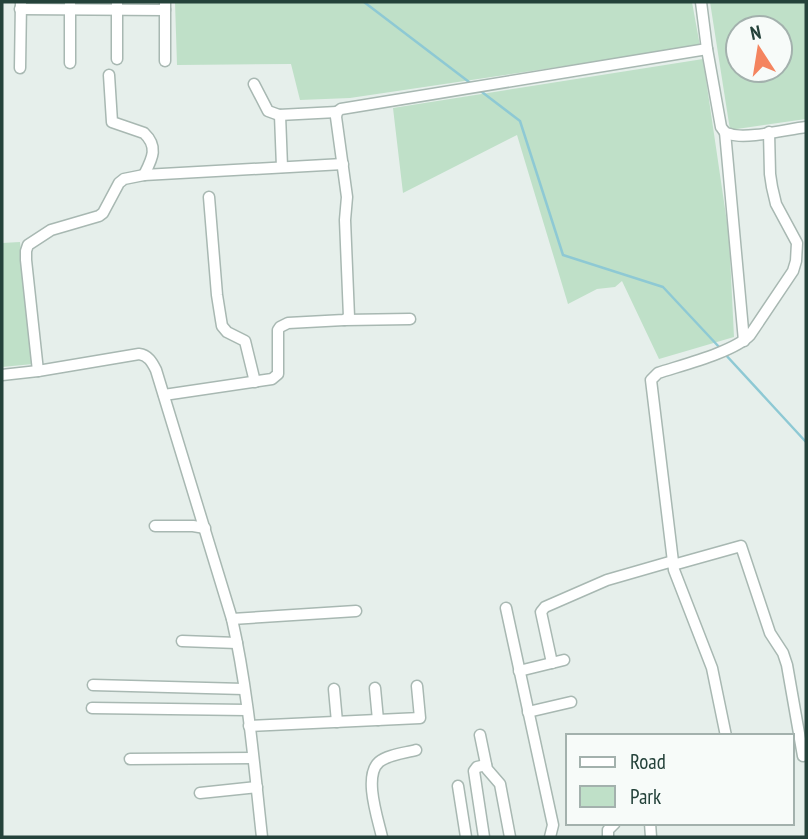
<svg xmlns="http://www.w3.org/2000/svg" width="808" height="839" viewBox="0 0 808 839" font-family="'PT Sans Narrow',sans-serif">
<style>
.green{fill:#bfe0c8;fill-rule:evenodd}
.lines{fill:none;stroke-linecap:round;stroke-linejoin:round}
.stream{stroke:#8ec9d4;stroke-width:2.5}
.minor-casing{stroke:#a8b8b2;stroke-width:13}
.minor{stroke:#fff;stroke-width:10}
</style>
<rect width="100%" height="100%" fill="#e6efeb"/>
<g class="green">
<polygon points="175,2 692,2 700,46 350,98 300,100 291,64 177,65"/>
<path d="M 710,2 L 806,2 L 806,119 L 730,130 ZM 738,28 L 780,28 L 780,70 L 738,70 Z"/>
<polygon points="703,59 729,236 734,337 659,359 622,281 615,287 597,289 568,304 517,135 403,193 393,108"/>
<polygon points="20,242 33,364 2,367 2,243"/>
</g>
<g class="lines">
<g class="stream">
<polyline points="364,2 473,85"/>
<polyline points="478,89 520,121 563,255 663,287 720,348"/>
<polyline points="724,353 806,442"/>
</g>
<g class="minor-casing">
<g id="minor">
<polyline points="117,2 117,59"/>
<path d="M 701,2 L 707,49 L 721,127 C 725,132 724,133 730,134 C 746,140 788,129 806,127"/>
<polyline points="20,9 165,10"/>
<polyline points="165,61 165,2"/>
<polyline points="70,63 70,2"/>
<polyline points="20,68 21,2"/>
<path d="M 109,75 L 112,122 L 144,133 C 159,147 152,159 144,175"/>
<polyline points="254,84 268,111 279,115 337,112"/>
<polyline points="280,115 282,167"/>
<polyline points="725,132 744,341"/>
<polyline points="209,197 217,295 221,320 222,326 227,332 245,341 255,382"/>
<polyline points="345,320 410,319"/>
<polyline points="38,371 26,260 26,251 28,245 51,230 99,216 103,213 119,183 124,179 144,175 343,164"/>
<path d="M 2,375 L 38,371 L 139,354 C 148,355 152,362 156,370 L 232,619 C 248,690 254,765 262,837"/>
<polyline points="164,395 272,379 278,374 278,330 280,327 288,323 344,320 349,317 345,220 347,197 336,117 337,112 341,109 707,49"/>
<polyline points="155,526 193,526 205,528"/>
<polyline points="673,565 741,546 770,633 783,653 787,665 803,756"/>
<polyline points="506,608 553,825 550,837"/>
<polyline points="232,619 356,611"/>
<polyline points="182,641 237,643"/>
<polyline points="552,663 541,612 545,607 607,580 673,561"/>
<polyline points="519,671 564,660"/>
<polyline points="93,685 244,689"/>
<polyline points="375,688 378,720"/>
<polyline points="334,689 337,722"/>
<polyline points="92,708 247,710"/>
<polyline points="528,712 571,702"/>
<polyline points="249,726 420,718 417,686"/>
<polyline points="480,735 487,769 500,784 510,837"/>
<path d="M 726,736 L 712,668 L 674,570 L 651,380 L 658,373 C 682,365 734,352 750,335 L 793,271 L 796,261 L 797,243 L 776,204 L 772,187 L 770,174 L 769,132"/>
<polyline points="130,759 253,758"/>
<polyline points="458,786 466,837"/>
<polyline points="200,793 257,787"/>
<polyline points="650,823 651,837"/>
<path d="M 382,837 C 378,819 363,776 379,762 C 387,755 405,753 416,750"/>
<polyline points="484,837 474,771 477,767 486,765"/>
<polyline points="608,837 608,830 615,823"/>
</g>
</g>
<use href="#minor" class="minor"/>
</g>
<rect width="808" height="839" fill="none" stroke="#24423a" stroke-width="7"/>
<rect x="566" y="734" width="228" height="91" fill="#f7fbf9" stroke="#a3b1ad" stroke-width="2"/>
<rect x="580" y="757" width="35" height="10" fill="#ffffff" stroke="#a3b1ad" stroke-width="2"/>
<text x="630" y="769" font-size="21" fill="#24423a">Road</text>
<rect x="580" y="786" width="35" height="21" fill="#bfe0c8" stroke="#a3b1ad" stroke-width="2"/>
<text x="630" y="804" font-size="21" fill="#24423a">Park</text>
<g transform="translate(759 49) rotate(348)"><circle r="33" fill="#f7fbf9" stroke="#a3b1ad" stroke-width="2"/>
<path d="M0-5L12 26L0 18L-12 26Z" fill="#f4845f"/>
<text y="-10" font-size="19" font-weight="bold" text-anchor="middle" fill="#24423a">N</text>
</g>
</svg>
